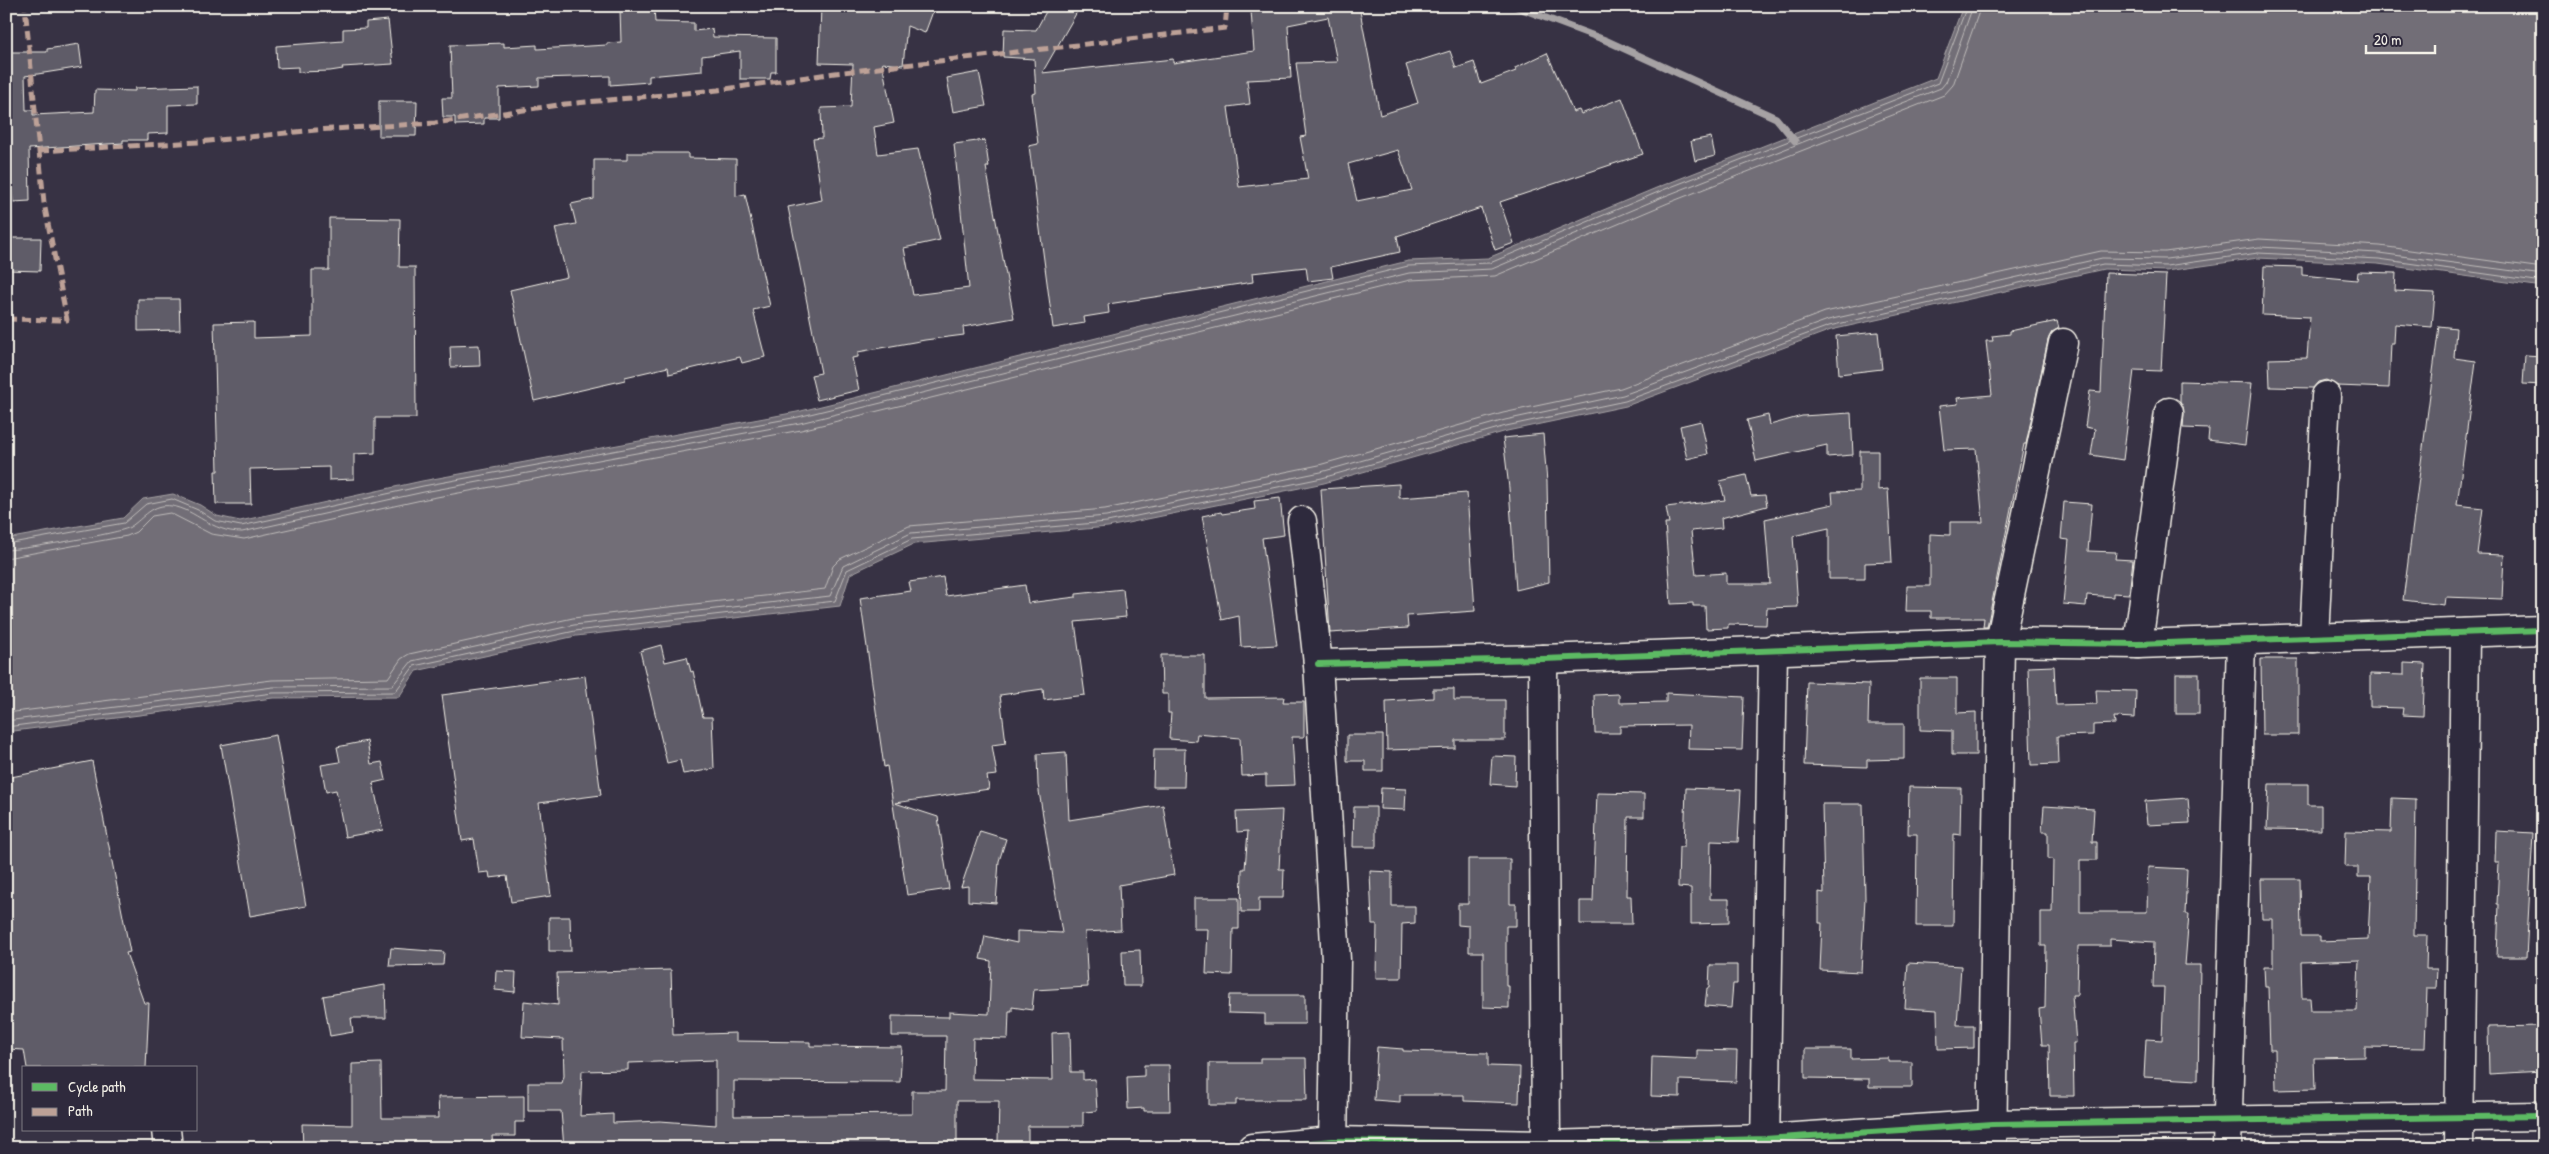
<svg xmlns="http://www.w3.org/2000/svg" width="2549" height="1154" viewBox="0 0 2549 1154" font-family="'Patrick Hand',sans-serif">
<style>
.water{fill:#726e77;stroke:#a6a2a4}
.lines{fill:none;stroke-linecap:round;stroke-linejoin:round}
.shore{stroke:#c0bdbb;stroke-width:1}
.stream{stroke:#a6a2a4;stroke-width:7}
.building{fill:#5f5c67;stroke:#f4f1e8;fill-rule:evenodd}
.minor-casing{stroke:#f4f1e8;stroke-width:31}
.minor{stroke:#2f2a3d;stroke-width:28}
.quiet{stroke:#bda197;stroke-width:5;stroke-dasharray:10 5;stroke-linecap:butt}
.cycleway-casing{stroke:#2f2a3d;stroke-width:9}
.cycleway{stroke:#5cba63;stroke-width:6}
</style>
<rect width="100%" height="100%" fill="#373244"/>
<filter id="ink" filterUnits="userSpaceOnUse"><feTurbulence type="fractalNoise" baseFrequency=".02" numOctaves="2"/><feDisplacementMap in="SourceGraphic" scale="10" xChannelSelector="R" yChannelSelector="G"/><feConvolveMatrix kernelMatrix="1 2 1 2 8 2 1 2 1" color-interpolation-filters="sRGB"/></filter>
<g filter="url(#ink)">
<polygon class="water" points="1963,6 2543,6 2543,287 2378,264 2258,258 2166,271 2104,269 1831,330 1626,406 1507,431 1324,483 1108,527 914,544 850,574 840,606 576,636 416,671 399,697 273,698 6,732 6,539 123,518 143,499 173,494 200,505 217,516 240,521 422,481 797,412 1408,261 1488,258 1661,186 1936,78"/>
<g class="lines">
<g class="shore">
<polyline points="6,544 124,523 146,504 172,499 198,510 215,521 241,526 423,486 798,417 1408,266 1490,263 1663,190 1938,83 1967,6"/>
<path d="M 6,550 C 20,550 122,533 130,527 C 144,518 152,503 172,506 C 197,510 210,532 242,532 L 424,492 L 800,423 L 1409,273 L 1492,269 L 1665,196 L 1941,88 L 1946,82 L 1973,6"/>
<polyline points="6,558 127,536 136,532 152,516 170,513 211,534 244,539 426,499 801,430 1410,280 1495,276 1668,203 1944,95 1953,85 1981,6"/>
<polyline points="6,713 272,680 388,678 401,659 409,654 573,618 825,589 833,566 840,559 909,526 1105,509 1319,465 1503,413 1621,388 1825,312 2101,251 2165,252 2259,239 2380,246 2543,268"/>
<polyline points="6,721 273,687 392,686 412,661 574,625 830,596 843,566 911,533 1106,516 1321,472 1505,420 1623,395 1828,320 2102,258 2166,259 2259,247 2379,253 2543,275"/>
<polyline points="6,727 273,693 395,692 414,666 575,631 835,601 847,570 912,539 1107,522 1322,478 1506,426 1625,401 1829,326 2103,264 2166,266 2258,253 2379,259 2543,282"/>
</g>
<polyline class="stream" points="1514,6 1605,40 1776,118 1795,141"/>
</g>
<g class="building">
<polygon points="821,6 935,6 925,33 907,26 903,65 882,63 894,123 874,127 878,154 918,149 940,240 904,248 913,295 969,288 954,144 985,140 989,167 986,167 1014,318 963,327 964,335 925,340 858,352 858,357 852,358 859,390 817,400 811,375 821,373 788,207 822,200 813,139 822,138 821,108 851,107 853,64 819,63"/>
<path d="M 1049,6 L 1068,6 L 1077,12 L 1042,73 L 1173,59 L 1173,63 L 1254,51 L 1251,11 L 1264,10 L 1263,6 L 1359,6 L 1380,115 L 1418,103 L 1406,65 L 1450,51 L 1456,68 L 1474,62 L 1481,84 L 1516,71 L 1515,68 L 1547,53 L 1573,112 L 1579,110 L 1581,114 L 1622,98 L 1643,154 L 1500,202 L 1514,243 L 1495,250 L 1481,208 L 1397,236 L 1400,252 L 1331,267 L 1333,278 L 1308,281 L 1306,267 L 1252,273 L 1253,282 L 1108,304 L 1109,313 L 1084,317 L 1085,323 L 1053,328 L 1029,146 L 1038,144 L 1032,94 L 1036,93 L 1034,59 L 1003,57 L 1004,29 L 1036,30 ZM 1328,17 L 1337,62 L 1296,63 L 1306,136 L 1300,137 L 1308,179 L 1239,187 L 1228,107 L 1250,104 L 1247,80 L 1291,78 L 1288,25 ZM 1398,150 L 1412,190 L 1357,201 L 1348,164 Z"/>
<polygon points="654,8 655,22 694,23 694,31 712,29 713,37 776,38 776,72 771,72 770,79 740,79 740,51 702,56 702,71 649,76 649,82 610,85 610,76 539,78 539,86 499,88 499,118 484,118 484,124 455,125 455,117 443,117 442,98 452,98 450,45 504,43 504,47 537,45 537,49 607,45 607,43 621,42 620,9"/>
<polygon points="388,20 393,64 342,67 343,69 330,71 298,72 298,67 277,68 276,46 343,41 343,29 366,28 366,22"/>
<polygon points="79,44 82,67 25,76 26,110 33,110 33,115 94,112 95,90 135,91 135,88 197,86 197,104 168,105 168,133 147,134 147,140 123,140 123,143 29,149 30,201 13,202 11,173 6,173 6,52 47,52 47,49"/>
<polygon points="979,72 986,106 953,112 947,78"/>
<polygon points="379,101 417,101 416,136 379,136"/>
<polygon points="1711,137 1715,156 1695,161 1691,141"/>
<polygon points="627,153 688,153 688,158 736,159 736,196 745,194 770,306 753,310 765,357 742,363 740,357 669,374 668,367 625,377 625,380 534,401 510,290 567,277 555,228 576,224 571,204 594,199 594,160 627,160"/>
<polygon points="329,218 400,219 399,267 415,267 416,418 375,418 375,453 354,454 354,479 329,480 329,467 250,469 251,504 216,504 215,471 218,471 214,323 254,322 254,338 312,336 312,270 329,270"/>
<polygon points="6,238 41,238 40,271 6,270"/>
<polygon points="2264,266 2302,267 2302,275 2357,280 2358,272 2396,273 2395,291 2435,293 2432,327 2395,324 2394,343 2391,343 2389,388 2338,386 2326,380 2318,382 2313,388 2270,387 2269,359 2307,358 2310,317 2262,315"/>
<polygon points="2106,273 2166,275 2161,371 2134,370 2123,460 2091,455 2095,429 2085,427 2090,391 2101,392"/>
<polygon points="138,299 179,299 180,330 138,331"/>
<polygon points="2057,321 2059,328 2052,332 2048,340 2026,444 2024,444 1987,627 1983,627 1984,618 1931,618 1931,611 1906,611 1907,586 1930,586 1930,534 1950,535 1950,522 1983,522 1976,449 1944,450 1939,406 1958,404 1957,398 1992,395 1986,341 1993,341 1992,336 2010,334 2010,331"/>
<polygon points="2439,326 2456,328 2454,358 2476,361 2457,505 2483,508 2477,554 2504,555 2502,599 2445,597 2444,605 2403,600"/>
<polygon points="1878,332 1882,369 1839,374 1836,336"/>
<polygon points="479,345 480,366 451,367 450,346"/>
<polygon points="2525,355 2543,356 2543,385 2523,384"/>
<polygon points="2180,381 2252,383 2245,445 2208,440 2209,429 2183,428 2184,414 2180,401"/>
<polygon points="1851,413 1853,455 1827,457 1827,445 1756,461 1747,420 1768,415 1770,425 1802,416"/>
<polygon points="1701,421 1708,454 1687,459 1680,426"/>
<polygon points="1543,434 1547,482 1549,582 1516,590 1509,488 1503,438"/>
<polygon points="1860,451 1878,451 1878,490 1888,489 1892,562 1865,563 1865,579 1829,579 1829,528 1793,536 1798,607 1767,608 1766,625 1728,624 1728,628 1706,629 1705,606 1693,606 1693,603 1671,604 1665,523 1669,523 1666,507 1725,500 1720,481 1746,475 1751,496 1765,495 1767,506 1721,518 1722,528 1691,531 1696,575 1726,573 1726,584 1770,584 1765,519 1833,504 1832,492 1860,491"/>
<polygon points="1399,484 1399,498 1467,493 1475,611 1407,616 1408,628 1330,633 1321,489"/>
<polygon points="1280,498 1284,535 1262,538 1277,645 1241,647 1239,616 1222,620 1202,516 1221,512 1222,514 1255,509 1254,501"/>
<polygon points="2064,502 2092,504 2088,551 2116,552 2115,559 2133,560 2129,594 2113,593 2113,597 2087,595 2086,606 2063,604 2069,540 2061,539"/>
<polygon points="943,577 946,596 1025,585 1028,603 1076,597 1076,594 1123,589 1126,617 1075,622 1085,695 1044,700 1043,689 1000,695 1006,743 992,745 997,775 987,776 989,789 895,803 938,817 949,889 907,895 887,766 884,767 860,598 911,591 909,582"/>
<polygon points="661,645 665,662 687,657 691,672 693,671 703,717 712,717 714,769 683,774 680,760 667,763 640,651"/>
<polygon points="1161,655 1205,655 1205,698 1284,697 1283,702 1304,702 1304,737 1292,737 1295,785 1266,786 1266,775 1242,776 1240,738 1197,734 1196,741 1169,739 1171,713 1168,713 1168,694 1162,694"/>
<polygon points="2261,659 2298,659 2298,735 2262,735"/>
<polygon points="2404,663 2425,664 2423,716 2402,715 2403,708 2370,707 2370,674 2404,675"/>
<polygon points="2054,666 2056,705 2097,704 2096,690 2136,691 2135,718 2114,717 2115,724 2093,725 2093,735 2057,736 2058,764 2031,765 2028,667"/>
<rect x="2176" y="674" width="23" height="40"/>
<polygon points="585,676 601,795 539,803 551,896 511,902 507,876 490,878 489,872 479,873 474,839 462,841 442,695"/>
<polygon points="1920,678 1957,678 1957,713 1976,712 1976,755 1952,755 1952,731 1920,730"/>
<polygon points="1807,682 1869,684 1868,724 1904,724 1904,759 1867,760 1867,767 1804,765"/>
<polygon points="1433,689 1454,689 1454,700 1505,700 1505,740 1455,740 1455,748 1387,750 1386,701 1433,698"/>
<polygon points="1666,693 1744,697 1742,750 1688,749 1689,725 1620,726 1620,733 1595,733 1594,695 1619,694 1619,703 1666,702"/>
<polygon points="276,735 306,906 250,916 221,745"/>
<polygon points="1347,735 1383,735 1383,771 1365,771 1365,761 1347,761"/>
<polygon points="367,741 371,764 382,762 386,780 373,783 383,830 345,837 336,790 326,792 321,765 340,762 337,747"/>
<polygon points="1154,749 1185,749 1184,787 1153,787"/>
<path d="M 1066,752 L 1069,820 L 1163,805 L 1174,875 L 1119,885 L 1121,930 L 1085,932 L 1088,987 L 1034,990 L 1032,1010 L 1012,1007 L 1012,1011 L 1009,1011 L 1008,1039 L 973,1038 L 972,1079 L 1053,1080 L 1052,1033 L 1070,1032 L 1071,1072 L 1083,1072 L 1083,1080 L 1095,1079 L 1097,1111 L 1083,1112 L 1083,1126 L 1028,1126 L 1028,1143 L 998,1142 L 999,1101 L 957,1101 L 957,1146 L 564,1148 L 561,1111 L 528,1111 L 528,1083 L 562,1083 L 564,1076 L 563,1039 L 522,1037 L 524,1001 L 558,1005 L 557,973 L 671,970 L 673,1035 L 736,1033 L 736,1041 L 810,1042 L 810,1046 L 902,1047 L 900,1082 L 734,1081 L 734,1116 L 912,1114 L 912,1091 L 945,1091 L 946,1036 L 892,1036 L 892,1016 L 949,1017 L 949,1012 L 989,1014 L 991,961 L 980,959 L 985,936 L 1017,943 L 1017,931 L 1062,933 L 1038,785 L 1037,754 ZM 716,1060 L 716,1125 L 660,1121 L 613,1123 L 613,1114 L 580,1116 L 582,1071 L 628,1070 L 628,1063 Z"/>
<polygon points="1492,756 1516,757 1515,786 1490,784"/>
<polygon points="92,761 130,952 126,953 144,1003 149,1003 146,1068 27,1068 24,1050 6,1049 6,778"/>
<polygon points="2269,784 2308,784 2308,805 2321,805 2321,830 2267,829"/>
<polygon points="1909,787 1961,788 1960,835 1954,834 1953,926 1916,926 1917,834 1908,834"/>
<polygon points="1381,788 1406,789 1405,810 1380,809"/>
<polygon points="1686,788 1741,790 1738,842 1711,841 1710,899 1729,899 1729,923 1691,924 1691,888 1678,887 1679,847 1684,847"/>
<polygon points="1597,793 1644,794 1644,817 1628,817 1627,896 1631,896 1632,924 1580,924 1580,901 1593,901"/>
<polygon points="2188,798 2190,823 2147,825 2145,801"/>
<path d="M 2392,798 L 2416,799 L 2414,935 L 2427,935 L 2426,969 L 2437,969 L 2436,988 L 2427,988 L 2425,1048 L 2365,1047 L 2365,1057 L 2314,1058 L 2315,1089 L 2276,1090 L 2275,1050 L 2270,1050 L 2268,987 L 2265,987 L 2264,967 L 2273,967 L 2273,919 L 2262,919 L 2261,879 L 2300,879 L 2301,936 L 2320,936 L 2320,941 L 2368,939 L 2371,877 L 2358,877 L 2358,867 L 2345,867 L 2346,831 L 2391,832 ZM 2359,960 L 2357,1011 L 2311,1011 L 2310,998 L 2302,998 L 2301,962 Z"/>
<polygon points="1822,804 1863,804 1865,898 1861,972 1820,970 1822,923 1819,923 1819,892 1824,893"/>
<polygon points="2044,806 2094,809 2092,842 2097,842 2097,860 2080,860 2080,912 2147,912 2148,867 2187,869 2185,914 2189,914 2185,965 2200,965 2198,1080 2144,1077 2146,1039 2162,1040 2164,987 2153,987 2154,942 2110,939 2110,946 2078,946 2077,995 2072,995 2076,1043 2073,1043 2074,1096 2050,1096 2049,1045 2042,1045 2039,1009 2045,1008 2046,946 2041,946 2041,912 2052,912 2053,859 2048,859 2048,832 2042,832"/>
<polygon points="1354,807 1376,807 1376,847 1353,847"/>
<polygon points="1282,810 1279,869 1284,869 1283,898 1259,898 1259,912 1241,912 1242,869 1245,869 1248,831 1237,832 1236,812"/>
<polygon points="980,831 1006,839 999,861 996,903 968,901 968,886 961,887"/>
<polygon points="2496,831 2533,833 2526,957 2497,957 2499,904 2497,904 2499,862 2495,862"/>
<polygon points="1468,859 1510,859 1510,904 1516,904 1516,926 1506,926 1506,986 1509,986 1509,1008 1483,1007 1483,952 1469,952 1469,926 1458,925 1458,904 1468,904"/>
<polygon points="1370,871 1392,872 1392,906 1415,906 1415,923 1402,924 1401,978 1376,978 1377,924 1372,924"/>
<polygon points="1194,898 1239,898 1239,929 1233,929 1232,975 1206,974 1208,929 1194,929"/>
<polygon points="549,917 570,917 571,951 549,951"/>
<polygon points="391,948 444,952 443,965 389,966"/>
<polygon points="1140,950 1141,986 1123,986 1122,951"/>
<polygon points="1908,963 1961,966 1957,1025 1974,1025 1974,1048 1938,1049 1937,1010 1905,1008"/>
<polygon points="1710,965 1737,965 1737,984 1733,984 1731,1008 1705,1006 1707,988 1709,988"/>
<polygon points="496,971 516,972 515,992 495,990"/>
<polygon points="385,985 386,1018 351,1018 353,1032 330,1036 323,996"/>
<polygon points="1229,995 1305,995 1305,1024 1265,1024 1265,1014 1228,1013"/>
<polygon points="2543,1026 2543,1071 2489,1074 2488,1027"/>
<polygon points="1377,1047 1403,1049 1403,1051 1488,1053 1488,1066 1520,1067 1519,1103 1464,1101 1464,1095 1400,1095 1400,1102 1374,1100"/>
<polygon points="1805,1049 1851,1049 1851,1059 1888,1058 1888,1062 1912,1062 1912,1087 1869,1087 1869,1079 1805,1078"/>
<polygon points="1697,1050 1737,1051 1736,1082 1680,1080 1680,1097 1651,1096 1652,1057 1697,1059"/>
<polygon points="1260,1058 1306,1058 1307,1100 1236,1100 1236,1105 1209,1105 1209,1063 1260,1063"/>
<polygon points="381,1063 382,1118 439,1118 438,1097 524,1096 524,1122 515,1122 515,1136 492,1136 493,1148 303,1148 302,1124 352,1125 352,1064"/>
<polygon points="1144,1065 1169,1065 1170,1111 1144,1111 1144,1108 1128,1109 1127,1077 1144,1076"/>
</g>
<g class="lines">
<g class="minor-casing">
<g id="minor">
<polyline points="1302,521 1318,664 1336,960 1333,1148"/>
<polyline points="2314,638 2326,396"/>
<polyline points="2138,644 2169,412"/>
<polyline points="1543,659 1546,1148"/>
<polyline points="1318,664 1543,659 2000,642 2138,644 2543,630"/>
<polyline points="166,1130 168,1148"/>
<polyline points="1252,1148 1333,1141 1546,1145 1765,1139 1993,1124 2543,1116"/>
<polyline points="1765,1148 1773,649"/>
<polyline points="1992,1148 2000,642 2063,343"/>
<polyline points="2227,1148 2241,641"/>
<polyline points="2459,1148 2465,633"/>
</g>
</g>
<use href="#minor" class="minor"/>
<g class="quiet">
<polyline points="39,151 199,142 316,130 435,123 565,104 718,90 835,73 1225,28 1227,6"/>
<polyline points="6,319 67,320 44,203 25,6"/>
</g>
<g class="cycleway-casing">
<g id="cycleway">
<polyline points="1318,664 1543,659 2000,642 2138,644 2543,630"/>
<polyline points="1252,1148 1333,1141 1546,1145 1765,1139 1993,1124 2543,1116"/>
</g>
</g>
<use href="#cycleway" class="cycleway"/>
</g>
</g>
<rect width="2549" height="1154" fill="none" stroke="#2f2a3d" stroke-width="25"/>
<rect x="12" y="12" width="2524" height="1129" fill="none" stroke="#f4f1e8" stroke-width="2" filter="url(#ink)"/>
<rect x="22" y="1066" width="175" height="65" fill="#2f2a3d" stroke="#7e7a81"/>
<rect x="32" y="1083" width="25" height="8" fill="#5cba63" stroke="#7e7a81"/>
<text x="68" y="1092" font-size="15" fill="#f4f1e8">Cycle path</text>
<rect x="32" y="1108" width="25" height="8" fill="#bda197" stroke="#7e7a81"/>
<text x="68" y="1116" font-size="15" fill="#f4f1e8">Path</text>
<path d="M2366 45v8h69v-8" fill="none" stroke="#f4f1e8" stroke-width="2.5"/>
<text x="2374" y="45" font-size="15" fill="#f4f1e8" stroke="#2f2a3d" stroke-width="4" paint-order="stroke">20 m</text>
</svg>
